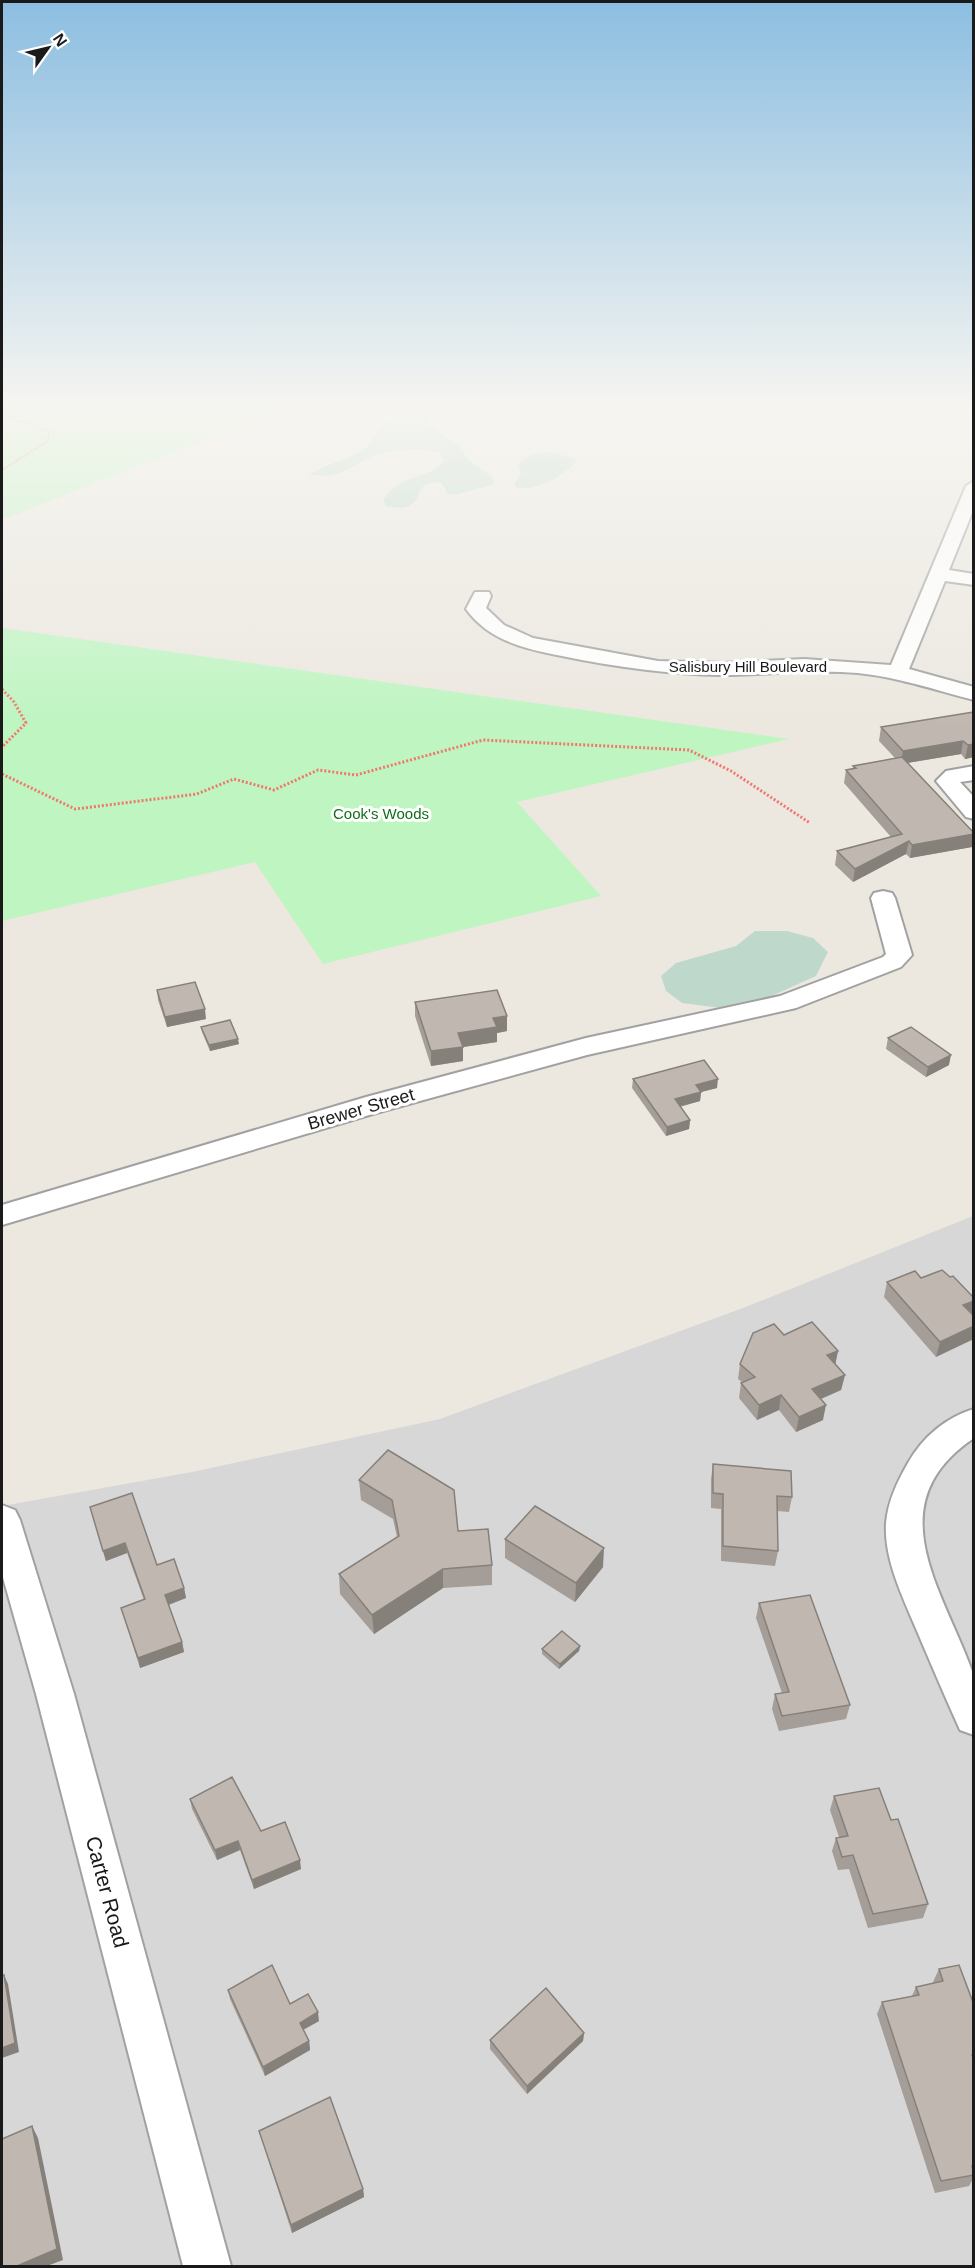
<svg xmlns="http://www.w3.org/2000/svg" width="975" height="2268" viewBox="0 0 975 2268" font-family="Helvetica,sans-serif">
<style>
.residential{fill:#d8d7d7}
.wetland{fill:#bed9cc}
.park{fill:#bef5c1}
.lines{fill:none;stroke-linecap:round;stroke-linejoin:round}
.minor-casing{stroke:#a1a1a1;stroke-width:4}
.path-far1{stroke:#f1776c;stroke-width:2;stroke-dasharray:1.5 1.5;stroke-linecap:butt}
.path{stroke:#f1776c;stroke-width:3;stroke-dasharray:2 2;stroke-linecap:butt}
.minor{fill:#fff;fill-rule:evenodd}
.wall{fill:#a59d97}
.shaded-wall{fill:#86807b}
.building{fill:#c0b7b0;stroke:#86807b;stroke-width:1.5}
.labels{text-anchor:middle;stroke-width:6;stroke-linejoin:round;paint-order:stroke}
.far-street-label{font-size:15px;fill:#1a1a1a;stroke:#fff}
.far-park-label{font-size:15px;fill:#117017;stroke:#fff}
.street-label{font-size:18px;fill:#1a1a1a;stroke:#fff}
.near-street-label{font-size:21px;fill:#1a1a1a;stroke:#fff}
</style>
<rect width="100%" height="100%" fill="#ece8e0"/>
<polygon class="residential" points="973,1216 973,2266 2,2266 2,1506 192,1472 440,1419 743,1308"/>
<g class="wetland">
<path d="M 407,408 L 451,408 L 438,413 L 427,420 L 428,425 L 458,445 L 470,461 L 491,476 L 494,484 L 455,495 L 447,494 C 443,478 433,480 421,488 C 415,508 407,510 386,506 L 383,500 C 401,473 431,479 444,461 L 439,453 L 423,449 L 397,450 L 373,456 L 340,473 L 328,476 L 309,475 C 325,464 344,461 360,452 C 370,447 373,433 381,427 C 389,421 398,414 407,408 Z"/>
<path d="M 548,452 L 578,459 C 566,475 537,491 517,488 L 514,485 L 521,473 L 518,465 C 527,455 535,453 548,452 Z"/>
<polygon points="755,931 787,931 813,938 828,952 816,976 749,1006 729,1009 682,1003 666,991 661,976 676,963 736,946"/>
</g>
<g class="park">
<polygon points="2,408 285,408 2,520"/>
<polygon points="2,628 789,739 517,802 601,896 323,964 255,862 2,921"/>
</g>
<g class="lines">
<g class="minor-casing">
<g id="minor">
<path d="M 974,481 L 974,508 L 949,570 L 974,574 L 974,585 L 945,581 L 909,669 L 974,687 L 974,700 C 935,690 898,677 858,673 C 812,669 767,675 721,675 C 667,674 615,667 562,656 C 526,649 489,641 466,609 L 475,592 L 489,592 L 491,596 L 486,608 L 504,625 L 533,638 L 658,661 L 723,663 L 804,659 L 891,665 L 966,486 Z"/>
<polygon points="974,766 974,780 960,782 974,797 974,819 966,817 936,781 946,771"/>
<polygon points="883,891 892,893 895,898 912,955 901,967 796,1008 587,1055 376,1113 2,1225 2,1205 366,1097 586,1038 780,996 883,957 886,954 871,898 874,893"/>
<path d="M 974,1409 L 974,1438 C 876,1504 943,1590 972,1671 C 975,1686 974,1718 974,1735 L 960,1730 C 944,1695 929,1659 914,1624 C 901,1593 884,1558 886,1523 C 888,1501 897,1482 908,1463 C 923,1437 945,1418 974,1409 Z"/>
<polygon points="2,1505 15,1510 20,1520 74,1694 231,2266 183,2266 36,1694 2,1574"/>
</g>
</g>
<g class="path-far1">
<polyline points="2,415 49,431 48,441 2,470"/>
<polyline points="12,418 26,408"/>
</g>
<g class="path">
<polyline points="2,689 14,702 26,723 2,747"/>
<polyline points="2,774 75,809 197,794 234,779 274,790 318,770 356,775 483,740 689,750 731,771 810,823"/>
</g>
<use href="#minor" class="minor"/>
</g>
<g class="wall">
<polygon points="974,712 974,757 965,759 961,754 907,763 974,833 972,847 910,858 906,854 853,882 835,865 837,851 891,837 844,783 846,770 853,769 853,766 895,758 879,741 881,727"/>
<polygon points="157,990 206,1019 167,1027 158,1000"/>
<polygon points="415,1002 507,1016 507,1031 497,1033 497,1042 463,1047 463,1061 431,1066 415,1016"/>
<polygon points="201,1027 239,1044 210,1051 202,1032"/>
<polygon points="888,1038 949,1065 926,1077 886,1049"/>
<polygon points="633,1079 717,1088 701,1092 700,1101 680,1107 690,1120 689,1129 666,1136 632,1088"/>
<polygon points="950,1277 974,1298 974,1306 972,1314 936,1357 884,1297 887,1282 921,1278"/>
<polygon points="784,1335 838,1351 835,1364 845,1375 841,1390 821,1399 823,1420 796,1432 779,1410 757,1420 739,1398 741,1383 742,1382 738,1379 740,1364"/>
<polygon points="713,1464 792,1497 789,1512 777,1511 778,1551 775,1566 721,1561 721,1509 711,1508 711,1479"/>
<polygon points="359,1480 458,1531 492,1565 492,1585 443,1588 374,1634 340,1594 339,1574 397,1537 393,1519 361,1500"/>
<polygon points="90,1507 184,1588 186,1598 169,1605 182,1642 184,1652 140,1668 121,1608 144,1600 127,1553 106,1561"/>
<polygon points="505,1539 603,1567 575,1602 505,1558"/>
<polygon points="759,1603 850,1705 846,1719 779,1731 772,1709 775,1694 782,1693 756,1618"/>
<polygon points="580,1646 579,1651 559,1669 542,1654 542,1649"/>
<polygon points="834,1796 891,1820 928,1904 923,1918 868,1928 849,1869 838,1870 832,1851 836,1838 839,1837 830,1810"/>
<polygon points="190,1799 301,1869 254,1889 240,1850 217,1860 192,1809"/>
<polygon points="939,1969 974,2005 974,2177 969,2186 935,2193 877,2014 882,2002 912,1996 916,1987 934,1983 933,1982"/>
<polygon points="228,1990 290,2004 319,2021 303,2030 309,2041 310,2050 265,2076 230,1999"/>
<polygon points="584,2033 583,2041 527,2094 490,2049 490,2040"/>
<polygon points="259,2131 363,2189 364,2197 292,2233"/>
</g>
<g class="shaded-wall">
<polygon points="963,741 961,754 901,764 903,751"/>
<polygon points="974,744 974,757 965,759 968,745"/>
<polygon points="974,834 972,847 910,858 912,845"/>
<polygon points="909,841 906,854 853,882 855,869"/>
<polygon points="205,1009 206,1019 167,1027 165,1017"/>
<polygon points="507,1016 507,1031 497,1033 497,1042 463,1047 463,1061 431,1066 431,1051 458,1033 493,1018"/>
<polygon points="238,1039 239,1044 210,1051 209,1045"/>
<polygon points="951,1055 949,1065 926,1077 928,1067"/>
<polygon points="718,1079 717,1088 701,1092 700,1101 674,1108 675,1099 696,1085"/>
<polygon points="690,1120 689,1129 666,1136 667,1127"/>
<polygon points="974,1301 974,1306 971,1315 963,1305"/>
<polygon points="974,1326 974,1339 936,1357 940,1342"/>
<polygon points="838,1351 835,1366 827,1355"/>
<polygon points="845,1375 841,1390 809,1404 812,1389"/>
<polygon points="781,1395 779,1410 757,1420 759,1405"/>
<polygon points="826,1405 823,1420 796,1432 799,1417"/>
<polygon points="125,1543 127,1553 106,1561 103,1551"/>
<polygon points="604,1548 603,1567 575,1602 576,1583"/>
<polygon points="443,1569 443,1588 374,1634 372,1615"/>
<polygon points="184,1588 186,1598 167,1605 165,1595"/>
<polygon points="182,1642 184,1652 140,1668 138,1658"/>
<polygon points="580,1646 579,1651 559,1669 560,1664"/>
<polygon points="238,1841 240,1850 217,1860 215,1850"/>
<polygon points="300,1860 301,1869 254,1889 252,1880"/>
<polygon points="4,1975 8,1984 19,2052 2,2058"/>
<polygon points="318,2012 319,2021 301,2031 300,2023"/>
<polygon points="584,2033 583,2041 527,2094 527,2086"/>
<polygon points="309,2041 310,2050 265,2076 263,2067"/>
<polygon points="32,2126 38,2138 63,2260 47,2266 17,2266"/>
<polygon points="363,2189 364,2197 292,2233 291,2225"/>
</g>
<g class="building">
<polygon points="974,712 974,744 968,745 963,741 903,751 881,727"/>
<polygon points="902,757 974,833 974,834 912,845 909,841 855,869 837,851 902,834 846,770 856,768 853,766"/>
<polygon points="195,982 205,1009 165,1017 157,990"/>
<polygon points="497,990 507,1016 493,1018 497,1027 458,1033 463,1047 431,1051 415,1002"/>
<polygon points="230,1020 238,1039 209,1045 201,1027"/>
<polygon points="911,1027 951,1055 928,1067 888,1038"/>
<polygon points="704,1060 718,1079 696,1085 701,1092 675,1099 690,1120 667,1127 633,1079"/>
<polygon points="942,1270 950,1277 953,1276 974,1298 974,1301 963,1305 974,1316 974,1326 940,1342 887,1282 915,1271 921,1278"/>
<polygon points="812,1322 838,1351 827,1355 845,1375 812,1389 826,1405 799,1417 781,1395 759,1405 741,1383 755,1377 740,1364 753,1333 774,1324 784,1335"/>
<polygon points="388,1450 454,1490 458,1531 488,1529 492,1565 443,1569 372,1615 339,1574 399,1536 392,1500 359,1480"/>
<polygon points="713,1464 791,1471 792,1497 777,1496 778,1551 723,1546 723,1494 713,1493"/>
<polygon points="132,1493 157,1565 174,1559 184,1588 165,1595 182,1642 138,1658 121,1608 145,1599 125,1543 103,1551 90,1507"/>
<polygon points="535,1506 604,1548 576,1583 505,1539"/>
<polygon points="810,1595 850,1705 782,1716 775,1694 789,1692 759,1603"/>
<polygon points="562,1631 580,1646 560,1664 542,1649"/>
<polygon points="232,1777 261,1831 285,1822 300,1860 252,1880 238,1841 215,1850 190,1799"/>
<polygon points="879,1788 891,1820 898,1819 928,1904 873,1914 853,1855 842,1857 836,1838 848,1836 834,1796"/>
<polygon points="272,1965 290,2004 308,1994 318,2012 300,2023 309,2041 263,2067 228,1990"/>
<polygon points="959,1965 974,2005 974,2054 972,2055 974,2060 974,2165 972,2166 974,2175 941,2181 882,2002 919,1995 916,1987 943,1981 939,1969"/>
<polygon points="4,1975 15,2043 2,2048 2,1976"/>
<polygon points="546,1988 584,2033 527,2086 490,2040"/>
<polygon points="330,2097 363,2189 291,2225 259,2131"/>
<polygon points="32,2126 57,2249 17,2266 2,2266 2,2139"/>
</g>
<linearGradient id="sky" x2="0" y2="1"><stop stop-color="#8cbee1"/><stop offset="0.56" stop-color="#f6f5f1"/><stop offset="1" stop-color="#f6f5f1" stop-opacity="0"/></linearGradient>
<rect width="975" height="726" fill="url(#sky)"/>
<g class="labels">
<g class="far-street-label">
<text x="748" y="672">Salisbury Hill Boulevard</text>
</g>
<g class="far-park-label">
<text x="381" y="819">Cook's Woods</text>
</g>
<g class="street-label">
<text transform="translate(361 1109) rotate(-16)" y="6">Brewer Street</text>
</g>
<g class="near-street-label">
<text transform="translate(107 1892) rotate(75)" y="7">Carter Road</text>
</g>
</g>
<rect width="975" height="2268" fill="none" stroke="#1a1a1a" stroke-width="6"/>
<g transform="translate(48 48) rotate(56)" stroke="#ffffff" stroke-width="4.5" paint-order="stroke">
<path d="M0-4.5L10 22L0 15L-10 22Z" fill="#1a1a1a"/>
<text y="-9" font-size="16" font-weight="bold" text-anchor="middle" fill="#1a1a1a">N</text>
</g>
</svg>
